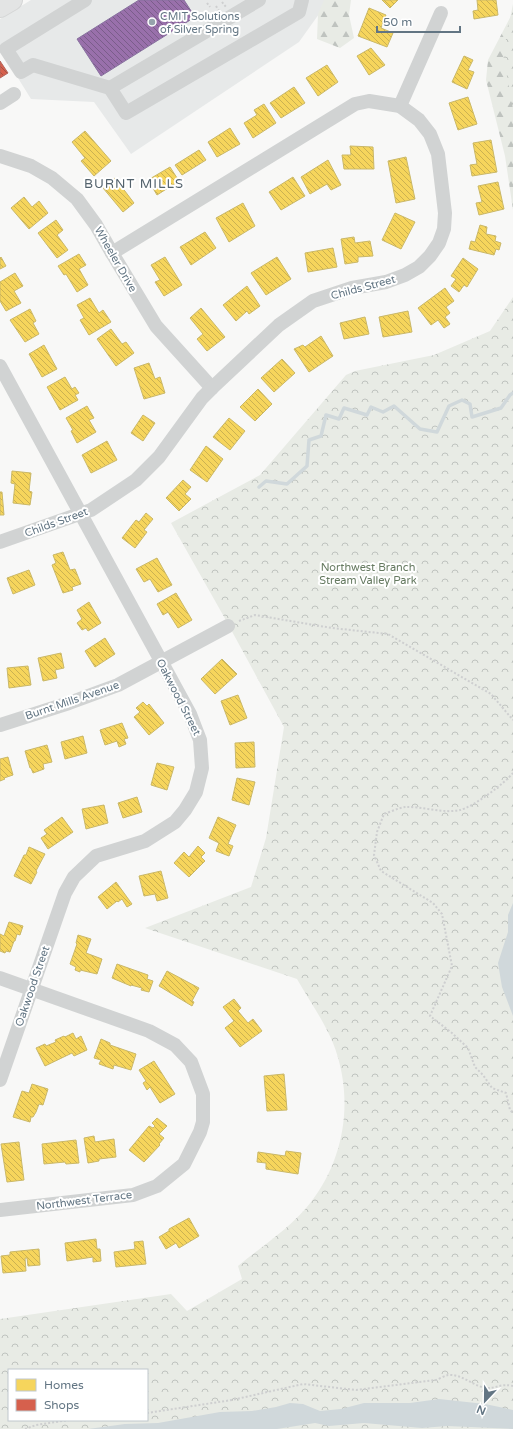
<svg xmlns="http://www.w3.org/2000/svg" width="513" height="1429" viewBox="0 0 513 1429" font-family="'Varela Round',sans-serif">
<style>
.built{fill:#e7e9e9}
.forest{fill:url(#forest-firs)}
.park{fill:url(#park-crowns);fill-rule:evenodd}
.water{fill:#d0d8db}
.homes{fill:url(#homes-back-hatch);stroke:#cab868}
.shops{fill:url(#shops-back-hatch);stroke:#b3665d}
.offices{fill:url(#offices-back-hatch);stroke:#88729f}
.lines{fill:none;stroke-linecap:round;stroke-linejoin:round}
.stream{stroke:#d0d8db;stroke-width:3.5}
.highway-casing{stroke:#d5d6d6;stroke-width:22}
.path{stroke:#cecfd0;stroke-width:2;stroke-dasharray:2 2;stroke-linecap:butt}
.minor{stroke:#d1d3d3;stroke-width:14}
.highway{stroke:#e3e4e4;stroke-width:20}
.poi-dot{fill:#96a3ac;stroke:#fff;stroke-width:1.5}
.labels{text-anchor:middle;stroke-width:4;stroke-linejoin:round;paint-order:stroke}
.poi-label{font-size:11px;fill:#627583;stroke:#fff;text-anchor:start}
.street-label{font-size:11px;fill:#627583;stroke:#fff}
.park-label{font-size:11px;fill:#667a61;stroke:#fff}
.quarter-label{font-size:13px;letter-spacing:1px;fill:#54636d;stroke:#fff}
</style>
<defs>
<pattern id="forest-firs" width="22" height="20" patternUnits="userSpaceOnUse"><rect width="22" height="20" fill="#e8ebe5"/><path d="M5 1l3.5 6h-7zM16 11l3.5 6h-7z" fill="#bfc3bf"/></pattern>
<pattern id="park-crowns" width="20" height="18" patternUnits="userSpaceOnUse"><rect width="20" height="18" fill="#e8ebe5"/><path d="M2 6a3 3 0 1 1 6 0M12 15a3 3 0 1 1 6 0" fill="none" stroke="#bfc3bf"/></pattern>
<pattern id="homes-back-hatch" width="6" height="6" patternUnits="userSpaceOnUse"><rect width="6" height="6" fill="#f6d55c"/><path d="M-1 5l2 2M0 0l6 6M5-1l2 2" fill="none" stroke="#cbb151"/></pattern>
<pattern id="shops-back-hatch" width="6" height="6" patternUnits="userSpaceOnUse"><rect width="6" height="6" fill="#d6604d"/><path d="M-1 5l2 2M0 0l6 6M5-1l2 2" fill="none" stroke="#a85144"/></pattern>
<pattern id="offices-back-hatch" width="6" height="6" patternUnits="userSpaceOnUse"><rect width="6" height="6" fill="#9970ab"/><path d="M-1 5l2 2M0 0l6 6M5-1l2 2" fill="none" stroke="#7a5d8a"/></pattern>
</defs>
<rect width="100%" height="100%" fill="#f8f8f7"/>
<polygon class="built" points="31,0 329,0 299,42 131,154 94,102 31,99 0,49 0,19"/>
<g class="forest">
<polygon points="324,0 351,0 349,15 354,38 340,48 317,39 318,14"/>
<polygon points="513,12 513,210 505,156 486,80 488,60"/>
</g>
<g class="park">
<polygon points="513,4 513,109 503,54"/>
<path d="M 513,297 L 513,1429 L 0,1429 L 0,1319 L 171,1294 L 187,1311 L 242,1279 L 238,1266 C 262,1246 292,1227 311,1202 C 346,1157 354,1096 333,1043 C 324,1021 309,1000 297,979 L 145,928 L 251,887 L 266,838 L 284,727 L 223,615 L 171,523 L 260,475 L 346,375 L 355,371 L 434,355 L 490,331 ZM 9,1370 L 147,1370 L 147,1420 L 9,1420 Z"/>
</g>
<g class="water">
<polygon points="513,903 513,1016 502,987 498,963 508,932 508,915"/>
<polygon points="439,1399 485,1404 513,1410 513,1429 447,1426 422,1428 364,1423 329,1426 315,1423 277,1429 88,1429 125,1424 158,1423 220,1412 252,1411 276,1407 290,1403 303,1404 320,1411 341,1409 364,1403 410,1403"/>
</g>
<g class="homes">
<polygon points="382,0 398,0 390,8"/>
<polygon points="477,0 496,0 498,15 474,19 473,11 478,10"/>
<polygon points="369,8 386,15 381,28 393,33 387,47 358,36"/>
<polygon points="371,48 385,65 369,75 357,56"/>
<polygon points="464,56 473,60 468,70 474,72 467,89 452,82"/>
<polygon points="327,65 338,82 318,96 306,78"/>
<polygon points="294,87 305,103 281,118 270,103"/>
<polygon points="468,97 477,124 458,130 449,103"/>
<polygon points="264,104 276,123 253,138 244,123 257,115 254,110"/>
<polygon points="230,128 240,144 217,157 208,142"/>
<polygon points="85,131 111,161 94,176 81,161 85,158 72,142"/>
<polygon points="491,140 497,172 472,176 470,165 477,164 473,143"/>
<polygon points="350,146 373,147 374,169 344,169 342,155 351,155"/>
<polygon points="199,150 206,160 182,175 175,165"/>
<polygon points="406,157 415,199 396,203 388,161"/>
<polygon points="328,160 341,185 331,190 327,184 310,194 301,177"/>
<polygon points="170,167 179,181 157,195 148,180"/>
<polygon points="293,177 305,196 281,210 269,192"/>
<polygon points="115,178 134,203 123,212 103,188"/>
<polygon points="498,182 504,209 479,215 476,203 482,202 478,186"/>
<polygon points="24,197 32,207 39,201 48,213 29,229 11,208"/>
<polygon points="243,203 255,226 229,242 216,218"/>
<polygon points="395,213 415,222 401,249 382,240"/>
<polygon points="56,220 63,230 57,235 68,250 57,258 38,233"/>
<polygon points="480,225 487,227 486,234 496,236 495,241 501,243 499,250 496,249 494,255 469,249 471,241 475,242"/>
<polygon points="205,232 216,248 191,265 180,247"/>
<polygon points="354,237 355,243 370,241 373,256 358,257 358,262 345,264 341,239"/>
<polygon points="333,248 337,267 308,272 305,253"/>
<polygon points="79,254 86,265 79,269 88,285 77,292 66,274 64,275 58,266"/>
<polygon points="1,257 6,266 0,269 0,258"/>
<polygon points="165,257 182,285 164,296 155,282 160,280 151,265"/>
<polygon points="277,257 291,279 266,295 251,273"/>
<polygon points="463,258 478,269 467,287 464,285 459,292 451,286 456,279 451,276"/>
<polygon points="15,273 23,286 14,291 21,303 6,311 0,301 0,282"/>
<polygon points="247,286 260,306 249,314 247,311 236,321 223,305"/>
<polygon points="445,288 454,301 446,307 450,313 445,317 450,324 444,328 438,320 431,325 418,308"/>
<polygon points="90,298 99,313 103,310 111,322 89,335 80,320 84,318 77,305"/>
<polygon points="201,308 225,337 207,351 197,339 203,334 190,318"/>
<polygon points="30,309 36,321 33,323 39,334 25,342 10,320"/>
<polygon points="408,311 412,332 383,337 379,317"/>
<polygon points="365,317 369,334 344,339 340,323"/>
<polygon points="111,329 122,344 126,342 134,353 116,366 97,339"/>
<polygon points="321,336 333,356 309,372 294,349 303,345 305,347"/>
<polygon points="44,345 57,369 42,377 29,354"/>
<polygon points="282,359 295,373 274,392 261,378"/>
<polygon points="149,363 155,379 160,377 165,393 144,399 134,368"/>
<polygon points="65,377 72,389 75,387 79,393 75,395 78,400 60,410 47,387"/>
<polygon points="258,389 272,404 255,421 240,407"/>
<polygon points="87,406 94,418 89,420 96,432 77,443 71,431 73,430 66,418"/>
<polygon points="143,415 155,423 143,441 131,433"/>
<polygon points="229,418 245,431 230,450 213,437"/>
<polygon points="107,441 117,460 91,473 82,455"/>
<polygon points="206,446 223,459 207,482 190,470"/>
<polygon points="12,471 31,473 29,491 32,492 30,505 13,503 15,484 11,483"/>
<polygon points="183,480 191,487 185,494 191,499 179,511 166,498"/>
<polygon points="0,492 2,492 4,515 0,515"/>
<polygon points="146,513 153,519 144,530 147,532 135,548 122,538 136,520 139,522"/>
<polygon points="63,552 70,570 75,569 81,584 72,587 73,590 63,593 52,565 56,563 53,555"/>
<polygon points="157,558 172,585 158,592 150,579 144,582 136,569"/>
<polygon points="29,570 35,585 13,594 7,578"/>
<polygon points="176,593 192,620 178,628 168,612 163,615 157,604"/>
<polygon points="89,602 101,623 88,631 86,628 82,630 77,623 82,619 77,610"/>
<polygon points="105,638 115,654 95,667 85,651"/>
<polygon points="61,653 64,668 55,670 57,678 43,681 38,658"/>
<polygon points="222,659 237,674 215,694 201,679"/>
<polygon points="28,666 31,685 9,688 7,668"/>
<polygon points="238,695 247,718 230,725 221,701"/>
<polygon points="143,702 147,706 149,704 164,723 149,735 134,717 140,712 136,708"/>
<polygon points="122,723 128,738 124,739 126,744 119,747 117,741 105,745 100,730"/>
<polygon points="83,736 87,753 65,759 61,742"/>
<polygon points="254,742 255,767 236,768 235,743"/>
<polygon points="47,745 52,762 43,764 44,769 33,773 31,768 30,768 25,751"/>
<polygon points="8,757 13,775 4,778 5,779 0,781 0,759"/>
<polygon points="157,763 174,767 167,790 151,785"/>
<polygon points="237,778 255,782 249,805 232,800"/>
<polygon points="137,797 142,812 123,818 118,803"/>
<polygon points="104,805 108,823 86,829 82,809"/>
<polygon points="62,817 73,832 48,849 41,838 47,834 44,830"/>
<polygon points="218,817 236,825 228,844 233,846 229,856 216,851 219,843 209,838"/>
<polygon points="198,846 205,853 201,857 205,861 189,877 174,863 184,852 189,857"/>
<polygon points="29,847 45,854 36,871 37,872 31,884 14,876 24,855 26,855"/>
<polygon points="161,871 168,898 157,901 155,894 144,896 139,876"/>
<polygon points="116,882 132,904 127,907 122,899 118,902 117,901 107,909 98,897"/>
<polygon points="9,922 23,926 20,935 17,934 15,941 14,941 10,952 6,951 5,953 0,951 0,934 4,936"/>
<polygon points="78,935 91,939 86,953 102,959 97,974 80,970 80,972 75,970 76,967 70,964 77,944 76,943"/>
<polygon points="117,964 148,975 147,979 153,981 149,992 141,990 142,988 131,985 131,986 112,978"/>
<polygon points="167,971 199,988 192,1001 194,1002 192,1006 159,986"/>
<polygon points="234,999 241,1008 238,1011 248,1023 253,1019 262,1031 240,1047 225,1028 234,1021 223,1007"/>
<polygon points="73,1033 76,1039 81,1036 87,1050 74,1056 72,1053 45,1066 36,1048 45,1044 46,1046 56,1042 55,1040 64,1036 65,1037"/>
<polygon points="101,1039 110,1043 110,1045 136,1054 131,1070 114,1065 113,1069 99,1064 101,1060 94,1058"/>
<polygon points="154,1061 175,1094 160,1103 150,1087 147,1090 143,1083 146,1081 139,1070"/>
<polygon points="284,1074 287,1110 267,1111 264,1076"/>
<polygon points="32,1084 48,1089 43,1105 39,1104 36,1112 33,1117 31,1117 30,1122 13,1117 22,1091 29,1093"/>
<polygon points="157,1118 167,1126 159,1134 164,1138 159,1144 160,1145 144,1162 129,1150 149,1126 153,1128 155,1126 152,1123"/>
<polygon points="94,1136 95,1142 114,1139 116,1157 99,1159 99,1161 88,1163 84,1138"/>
<polygon points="76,1140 79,1163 66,1164 65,1162 44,1164 42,1144"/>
<polygon points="19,1142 24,1180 7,1182 1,1144"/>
<polygon points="286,1151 301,1153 298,1174 266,1169 266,1163 257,1162 258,1152 285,1156"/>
<polygon points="189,1218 199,1236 179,1248 176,1243 166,1249 159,1237 169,1231 169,1229"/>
<polygon points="96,1239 97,1249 100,1249 101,1261 93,1262 93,1257 67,1261 65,1243"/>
<polygon points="143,1241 146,1264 116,1267 114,1252 135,1249 134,1242"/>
<polygon points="39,1249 40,1265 28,1266 27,1258 25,1258 26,1271 3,1273 1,1256 10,1255 10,1252"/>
</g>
<polygon class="shops" points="0,61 8,73 0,78"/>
<polygon class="offices" points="139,0 184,0 195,17 101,76 77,39"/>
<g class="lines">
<polyline class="stream" points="259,487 266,481 287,484 307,466 309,440 321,436 326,415 339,419 344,408 367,415 371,407 383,412 394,406 420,429 437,432 449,406 462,400 470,404 472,417 501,408 510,395 513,393"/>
<g class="highway-casing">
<polyline id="highway" points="0,7 12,0"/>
</g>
<g class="path">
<polyline points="222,2 226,7"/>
<polyline points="207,3 210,7"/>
<polyline points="216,6 219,11"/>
<polyline points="239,621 255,615 332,628 388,634 491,694 513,720"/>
<path d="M 513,773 C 504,784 473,807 460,810 C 444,814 421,806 405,807 C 398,808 390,812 384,814 L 377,832 L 374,855 L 381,871 L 433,903 L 442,914 L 452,966 L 430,1016 L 452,1033 L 468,1048 L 475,1067 L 483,1075 L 492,1088 L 506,1093 L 510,1110 L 513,1113"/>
<path d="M 147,1413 L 232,1400 L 303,1384 L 356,1390 L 436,1380 C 439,1379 444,1376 448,1375 C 462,1374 472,1385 485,1388 C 496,1389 500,1383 513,1386"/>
<polyline points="25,1429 36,1425 69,1420"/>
</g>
<g class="minor">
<polyline points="85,0 6,49 21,72 33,65 110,88"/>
<polyline points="259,0 110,88 126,113 299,12 302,0"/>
<polyline points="0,103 14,94"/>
<polyline points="400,106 441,13"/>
<polyline points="0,156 31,166 52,178 77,199 96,225 112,253 156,326 212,388"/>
<polyline points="0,366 190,714 200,740 202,768 196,792 185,810 175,822 145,841 96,856 74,877 65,893 0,1080"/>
<polyline points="0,542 91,510 136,480 159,457 202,398 212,388 279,325 313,301 352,288 386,282 405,275 419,267 430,256 439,243 444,229 445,213 438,154 430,134 419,120 400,106 369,101 355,104 112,253"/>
<polyline points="0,725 69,703 118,685 228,626"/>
<polyline points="0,978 149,1031 175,1045 191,1062 203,1094 203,1122 200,1132 184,1164 157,1186 133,1195 0,1210"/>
</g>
<use href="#highway" class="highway"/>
</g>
<circle class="poi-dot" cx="152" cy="22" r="4"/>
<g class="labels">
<g class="poi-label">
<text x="160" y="20">CMIT Solutions<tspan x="160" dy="13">of Silver Spring</tspan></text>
</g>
<g class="street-label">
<text transform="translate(116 259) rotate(60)" y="4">Wheeler Drive</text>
<text transform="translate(363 287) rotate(-15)" y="4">Childs Street</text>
<text transform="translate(56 522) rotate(-20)" y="4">Childs Street</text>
<text transform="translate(179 697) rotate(63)" y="4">Oakwood Street</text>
<text transform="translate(72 700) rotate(-19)" y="4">Burnt Mills Avenue</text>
<text transform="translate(32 986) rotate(-71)" y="4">Oakwood Street</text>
<text transform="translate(84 1200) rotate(-7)" y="4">Northwest Terrace</text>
</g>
<g class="park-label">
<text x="368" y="571">Northwest Branch<tspan x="368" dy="13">Stream Valley Park</tspan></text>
</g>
<g class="quarter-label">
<text x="134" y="188">BURNT MILLS</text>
</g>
</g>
<rect x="8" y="1369" width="140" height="52" fill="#ffffff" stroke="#c0c8cd"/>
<rect x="16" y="1379" width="20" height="12" fill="#f6d55c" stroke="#c0c8cd"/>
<text x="44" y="1389" font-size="12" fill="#627583">Homes</text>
<rect x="16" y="1399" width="20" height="12" fill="#d6604d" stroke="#c0c8cd"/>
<text x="44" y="1409" font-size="12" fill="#627583">Shops</text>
<g transform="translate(485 1401) rotate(202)" stroke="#ffffff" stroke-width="3" paint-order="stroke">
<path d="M0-3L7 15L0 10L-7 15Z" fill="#627583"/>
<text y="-6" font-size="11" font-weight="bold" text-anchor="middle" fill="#627583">N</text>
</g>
<path d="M377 26v6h83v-6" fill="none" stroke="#627583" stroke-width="2"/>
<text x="383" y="26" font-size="12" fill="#627583" stroke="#ffffff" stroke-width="3" paint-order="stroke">50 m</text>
</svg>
